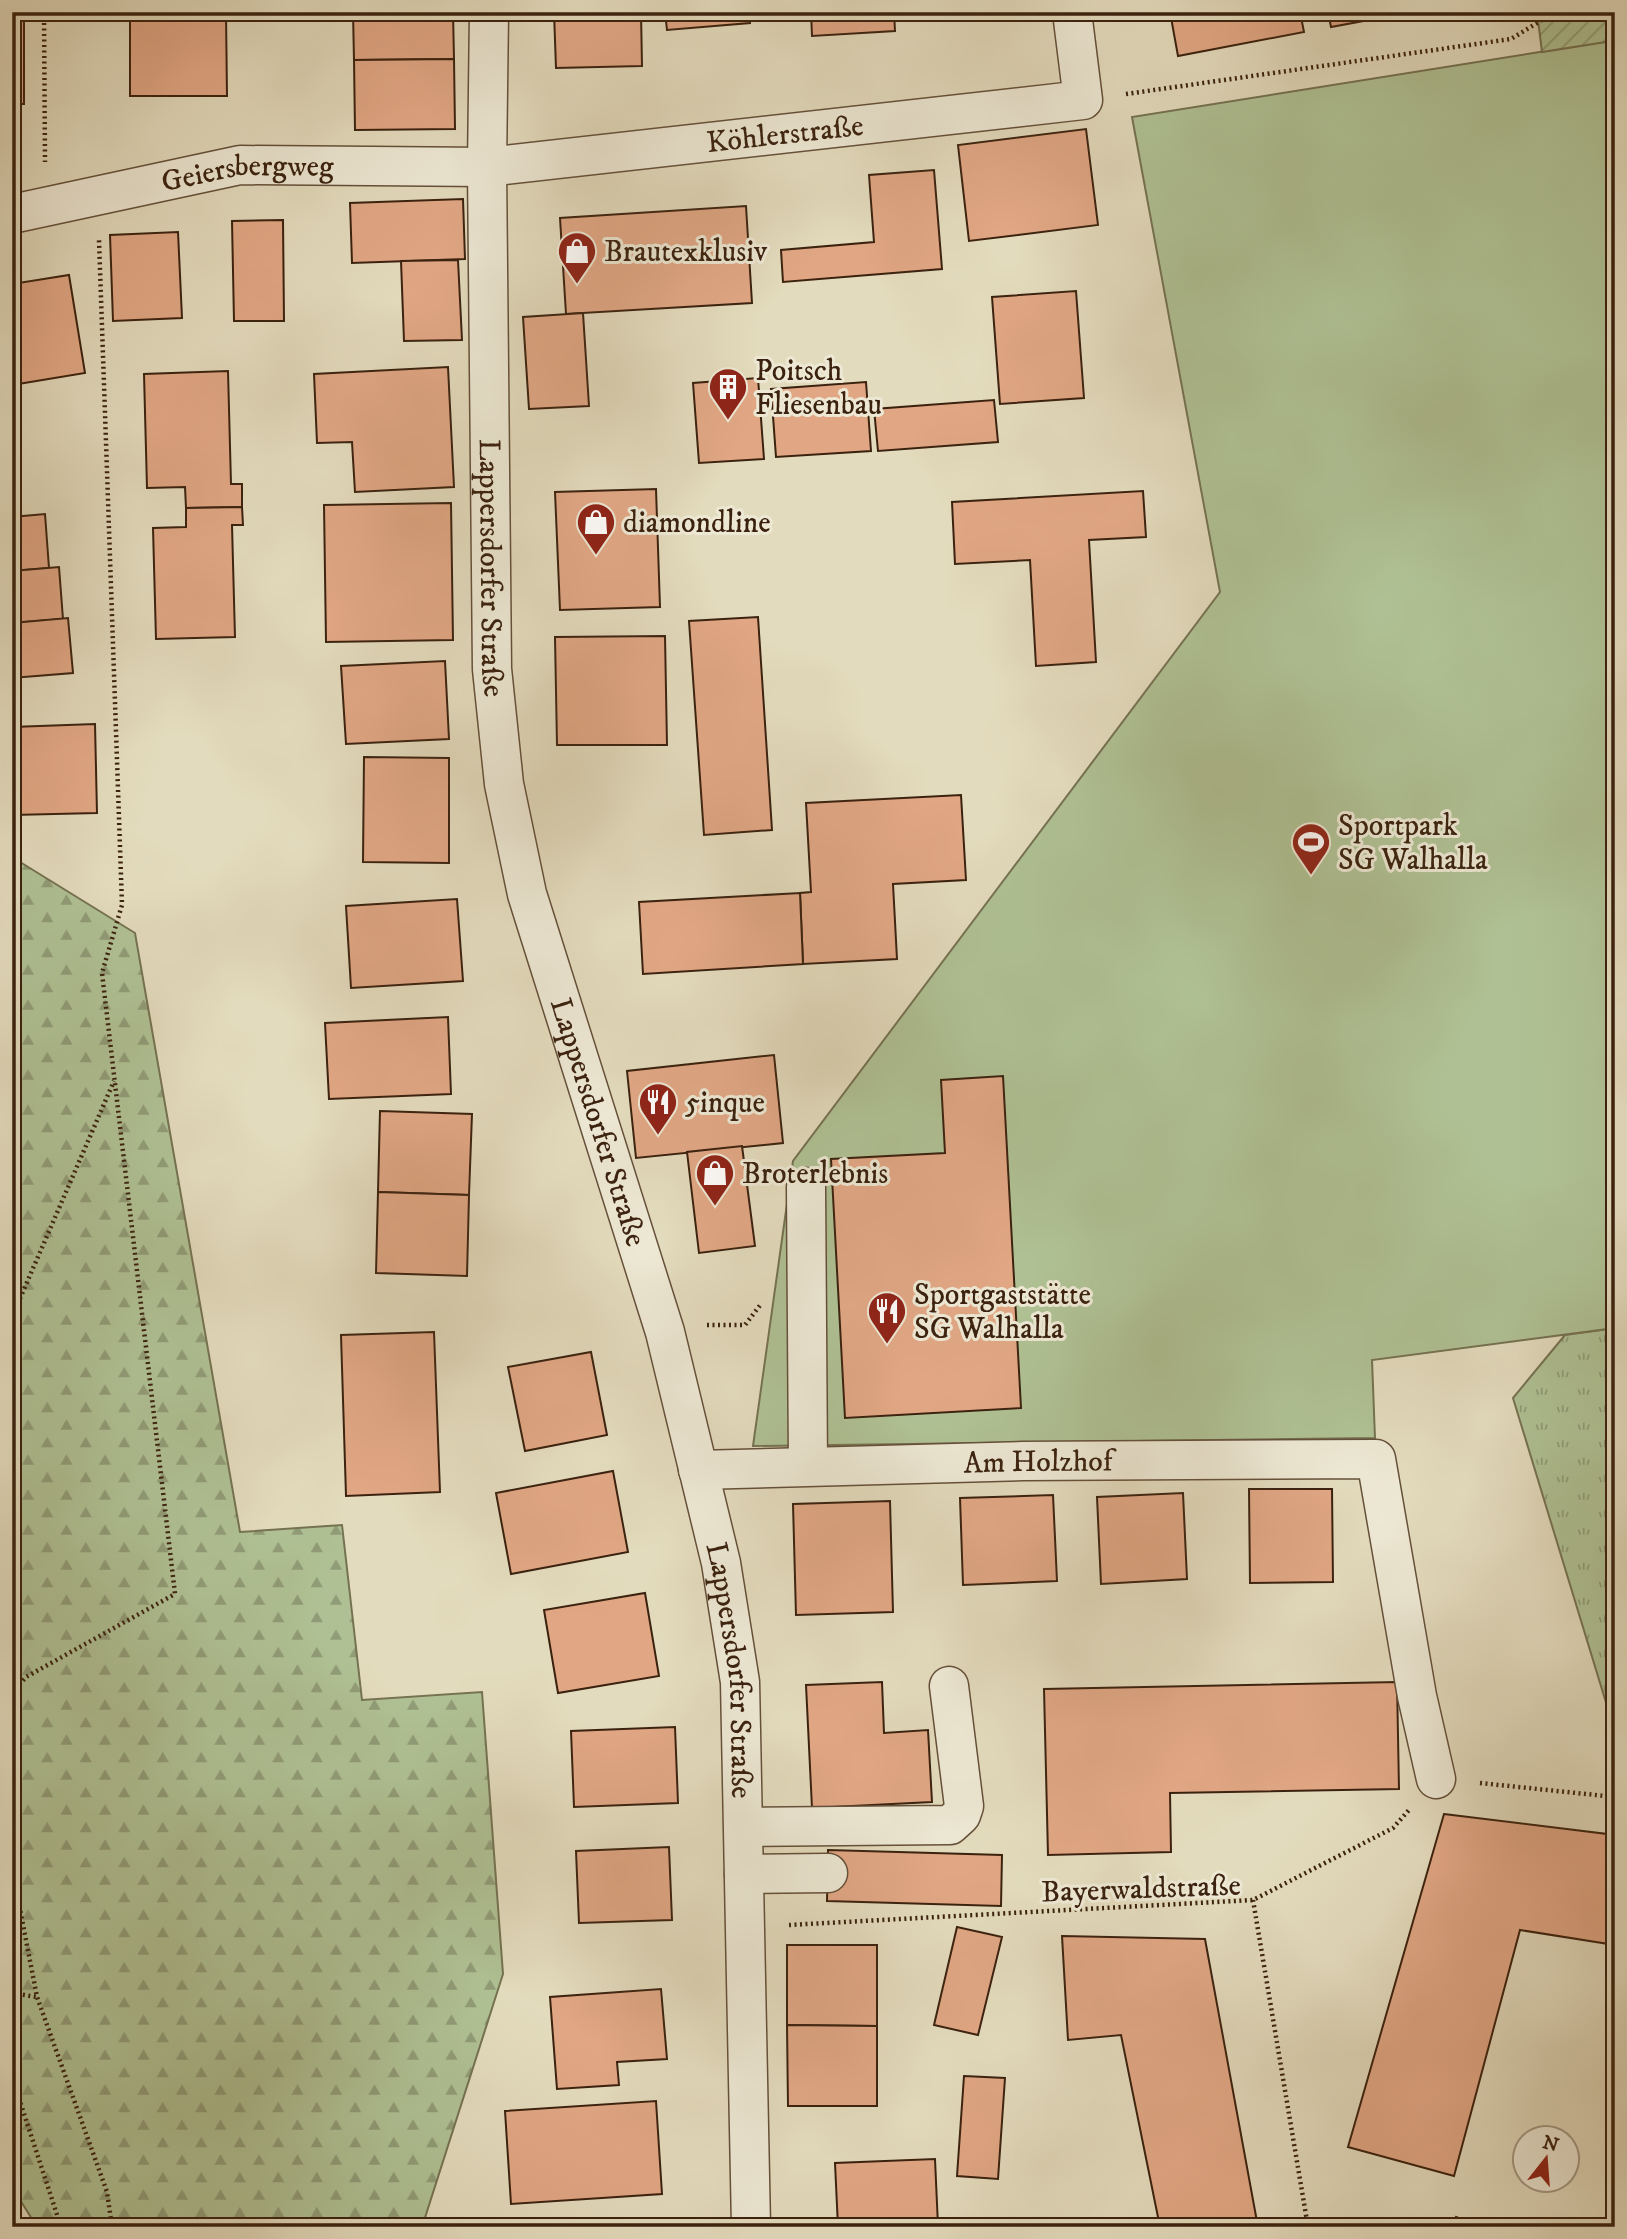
<svg xmlns="http://www.w3.org/2000/svg" width="1627" height="2239" viewBox="0 0 1627 2239" font-family="'IM FELL DW Pica',serif">
<style>
.grass{fill:url(#grass-tufts);stroke:#757252;stroke-width:2}
.forest{fill:url(#forest-firs);stroke:#757252;stroke-width:2}
.park{fill:#afc194;stroke:#757252;stroke-width:2}
.garden{fill:url(#garden-furrows);stroke:#757252;stroke-width:2}
.building{fill:#e1a785;stroke:#3b220f;stroke-width:2}
.lines{fill:none;stroke-linecap:round;stroke-linejoin:round}
.minor-casing{stroke:#65503a;stroke-width:41}
.path{stroke:#3b220f;stroke-width:4.5;stroke-dasharray:2 3.5;stroke-linecap:butt}
.minor{stroke:#ede8d4;stroke-width:38}
.labels{text-anchor:middle;stroke-width:6;stroke-linejoin:round;paint-order:stroke}
.street-label{font-size:30px;fill:#3b220f;stroke:#ede8d4}
.poi-label{font-size:30px;fill:#3b220f;stroke:#ede8d4;text-anchor:start}
</style>
<defs>
<pattern id="grass-tufts" width="24" height="20" patternUnits="userSpaceOnUse" patternTransform="scale(1.75)"><rect width="24" height="20" fill="#afc194"/><path d="M3 7l-1-3M5 7V3M7 7l1-3M15 17l-1-3M17 17v-4M19 17l1-3" fill="none" stroke="#909c77"/></pattern>
<pattern id="forest-firs" width="22" height="20" patternUnits="userSpaceOnUse" patternTransform="scale(1.75)"><rect width="22" height="20" fill="#afc194"/><path d="M5 1l3.5 6h-7zM16 11l3.5 6h-7z" fill="#909c77"/></pattern>
<pattern id="garden-furrows" width="10" height="10" patternUnits="userSpaceOnUse" patternTransform="scale(1.75)"><rect width="10" height="10" fill="#afc194"/><path d="M-1 1l2-2M0 10L10 0M9 11l2-2" fill="none" stroke="#909c77"/></pattern>
</defs>
<rect width="100%" height="100%" fill="#e3dbbd"/>
<filter id="stains"><feTurbulence type="fractalNoise" baseFrequency=".00286" numOctaves="4"/><feColorMatrix values="0 0 0 0 .2 0 0 0 0 .09 0 0 0 0 .02 0 0 0 .5 -.17"/></filter>
<radialGradient id="worn" r=".72"><stop offset=".6" stop-color="#630" stop-opacity="0"/><stop offset="1" stop-color="#630" stop-opacity=".3"/></radialGradient>
<polygon class="grass" points="1615,1328 1615,1732 1513,1398 1565,1335"/>
<polygon class="forest" points="12,857 135,933 240,1532 342,1525 362,1700 482,1692 503,1974 422,2227 37,2227 12,2187"/>
<polygon class="park" points="1615,40 1615,1328 1372,1360 1375,1438 753,1446 793,1161 1220,592 1132,117"/>
<polygon class="garden" points="1537,12 1615,12 1615,36 1612,41 1542,52"/>
<g class="building">
<polygon points="353,12 453,12 454,59 354,60"/>
<polygon points="554,12 641,12 642,66 556,68"/>
<polygon points="665,12 749,12 750,23 667,30"/>
<polygon points="811,12 894,12 895,31 812,36"/>
<polygon points="1170,12 1300,12 1304,32 1178,56"/>
<polygon points="1328,12 1412,12 1331,27"/>
<rect x="12" y="13" width="12" height="91"/>
<polygon points="130,14 226,14 227,96 130,96"/>
<polygon points="454,59 455,129 355,130 354,60"/>
<polygon points="1086,129 1098,225 969,241 958,145"/>
<polygon points="934,170 942,269 783,282 781,250 874,242 869,175"/>
<polygon points="463,199 465,259 352,263 350,203"/>
<polygon points="746,206 752,303 566,314 560,218"/>
<polygon points="283,220 284,321 234,321 232,221"/>
<polygon points="178,232 182,318 113,321 110,235"/>
<polygon points="458,260 462,340 404,341 401,261"/>
<polygon points="69,275 85,373 12,385 12,284"/>
<polygon points="1076,291 1084,398 1000,404 992,297"/>
<polygon points="583,313 589,406 529,409 523,317"/>
<polygon points="448,367 454,487 355,492 352,442 317,443 314,374"/>
<polygon points="228,371 231,484 242,484 242,507 186,508 185,487 147,488 144,374"/>
<polygon points="758,378 764,459 699,463 693,383"/>
<polygon points="866,382 871,451 776,457 771,389"/>
<polygon points="994,400 998,442 878,451 874,409"/>
<polygon points="656,489 660,607 560,610 555,492"/>
<polygon points="1143,491 1146,537 1089,540 1096,662 1036,666 1030,560 955,564 952,502"/>
<polygon points="451,503 453,640 326,642 324,505"/>
<polygon points="242,507 243,525 232,525 235,637 156,639 153,528 186,527 186,508"/>
<polygon points="45,514 49,568 12,571 12,517"/>
<polygon points="59,567 63,619 12,623 12,571"/>
<polygon points="758,617 772,830 704,835 689,621"/>
<polygon points="68,618 73,673 12,678 12,623"/>
<polygon points="665,636 667,745 557,745 555,637"/>
<polygon points="445,661 449,739 346,744 341,666"/>
<polygon points="95,724 97,813 12,815 12,727"/>
<polygon points="364,757 449,758 449,863 363,862"/>
<polygon points="961,795 966,880 893,884 897,959 803,964 800,893 811,892 806,803"/>
<polygon points="800,893 803,964 643,974 639,902"/>
<polygon points="457,899 463,981 351,988 346,906"/>
<polygon points="448,1017 451,1094 329,1099 325,1023"/>
<polygon points="774,1055 783,1143 636,1158 627,1071"/>
<polygon points="1003,1076 1021,1408 845,1418 831,1159 945,1153 941,1080"/>
<polygon points="380,1111 472,1114 469,1195 378,1192"/>
<polygon points="742,1146 755,1246 699,1253 687,1152"/>
<polygon points="378,1192 469,1195 467,1276 376,1273"/>
<polygon points="434,1332 440,1492 346,1496 341,1335"/>
<polygon points="591,1352 607,1435 525,1451 508,1367"/>
<polygon points="613,1471 628,1552 511,1574 496,1493"/>
<polygon points="1249,1489 1332,1489 1333,1582 1250,1583"/>
<polygon points="1183,1493 1187,1579 1101,1584 1097,1497"/>
<polygon points="1053,1495 1057,1581 963,1585 960,1498"/>
<polygon points="890,1501 893,1612 796,1615 793,1504"/>
<polygon points="645,1593 659,1676 558,1693 544,1610"/>
<polygon points="882,1682 884,1733 928,1730 932,1802 812,1808 806,1685"/>
<polygon points="1397,1682 1399,1789 1170,1793 1171,1852 1048,1855 1044,1689"/>
<polygon points="675,1727 678,1803 574,1807 571,1731"/>
<polygon points="1444,1814 1615,1835 1615,1945 1520,1930 1454,2176 1348,2147"/>
<polygon points="669,1847 672,1920 579,1923 576,1851"/>
<polygon points="828,1850 1002,1855 1001,1906 827,1901"/>
<polygon points="957,1927 1002,1937 978,2035 934,2025"/>
<polygon points="1062,1936 1205,1939 1258,2227 1160,2227 1121,2035 1068,2040"/>
<polygon points="787,1945 877,1945 877,2026 787,2025"/>
<polygon points="661,1989 667,2059 617,2062 619,2085 557,2089 550,1997"/>
<polygon points="787,2025 877,2026 877,2106 788,2106"/>
<polygon points="964,2076 1005,2078 998,2179 957,2176"/>
<polygon points="656,2101 662,2194 511,2204 505,2111"/>
<polygon points="935,2159 938,2226 838,2227 835,2163"/>
<polygon points="1456,2217 1482,2227 1452,2227"/>
</g>
<g class="lines">
<g class="minor-casing">
<g id="minor">
<path id="s1" d="M 489,12 L 487,167 L 492,669 L 504,784 L 527,894 L 665,1332 L 721,1563 L 740,1682 L 751,2227"/>
<path id="s2" d="M 12,214 L 240,165 L 487,167 L 1083,100 L 1072,12"/>
<polyline points="806,1187 808,1466"/>
<path id="s3" d="M 698,1470 L 1023,1461 L 1376,1459 L 1417,1696 L 1436,1779"/>
<polyline points="744,1827 950,1825 961,1815 964,1806 949,1686"/>
<polyline points="744,1874 828,1873"/>
</g>
</g>
<g class="path">
<polyline points="44,12 45,162"/>
<polyline points="1126,94 1511,39 1555,12"/>
<polyline points="12,1287 18,1302"/>
<polyline points="707,1325 745,1325 761,1304"/>
<polyline points="12,1375 18,1303 114,1081"/>
<polyline points="12,1693 26,1677 175,1594 102,973 122,905 99,240"/>
<polyline points="1480,1783 1615,1797"/>
<polyline points="12,1868 37,1997 107,2192 112,2227"/>
<polyline points="1253,1900 1308,2227"/>
<polyline points="789,1925 1253,1900 1393,1828 1409,1810"/>
<polyline points="12,1993 37,1997"/>
<polyline points="12,2077 61,2227"/>
</g>
<use href="#minor" class="minor"/>
</g>
<defs>
<g id="shop-pin" transform="scale(2.0125)"><path d="M0 17L-7.5 6A9.5 9.5 0 1 1 7.5 6Z" fill="#8f2418" stroke="#ede8d4"/><path d="M-5-2.5h2.3a2.7 3.5 0 0 1 5.4 0H5L5.5 6h-11ZM-1.5-2.5h3a1.5 2.3 0 0 0-3 0Z" fill="#fff"/></g>
<g id="building-pin" transform="scale(2.0125)"><path d="M0 17L-7.5 6A9.5 9.5 0 1 1 7.5 6Z" fill="#8f2418" stroke="#ede8d4"/><path d="M-4-6H4V6H1V3H-1V6H-4ZM-2.5-4.3h1.7v1.8h-1.7ZM.8-4.3h1.7v1.8H.8ZM-2.5-1h1.7V.8h-1.7ZM.8-1h1.7V.8H.8Z" fill="#fff"/></g>
<g id="stadium-pin" transform="scale(2.0125)"><path d="M0 17L-7.5 6A9.5 9.5 0 1 1 7.5 6Z" fill="#8f2418" stroke="#ede8d4"/><path d="M0-5a6.5 5 0 1 0 0 10a6.5 5 0 1 0 0-10ZM-3.5-1.8h7v3.6h-7Z" fill="#fff"/></g>
<g id="restaurant-pin" transform="scale(2.0125)"><path d="M0 17L-7.5 6A9.5 9.5 0 1 1 7.5 6Z" fill="#8f2418" stroke="#ede8d4"/><path d="M-5-6h1v4h1v-4h1v4h1v-4h1v5L-1.5 .5V6h-2V.5L-5-1ZM5-6V6H3V1.5H1.5Q1.5-4 5-6Z" fill="#fff"/></g>
</defs>
<g fill-rule="evenodd">
<use href="#shop-pin" x="577" y="251"/>
<use href="#building-pin" x="728" y="387"/>
<use href="#shop-pin" x="596" y="522"/>
<use href="#stadium-pin" x="1311" y="842"/>
<use href="#restaurant-pin" x="658" y="1102"/>
<use href="#shop-pin" x="715" y="1173"/>
<use href="#restaurant-pin" x="887" y="1311"/>
</g>
<g class="labels">
<g class="street-label">
<text dy="10" stroke="none"><textPath href="#s2" startOffset="780">Köhlerstraße</textPath></text>
<text dy="10" stroke="none"><textPath href="#s2" startOffset="240">Geiersbergweg</textPath></text>
<text dy="10" stroke="none"><textPath href="#s1" startOffset="556">Lappersdorfer Straße</textPath></text>
<text dy="10" stroke="none"><textPath href="#s1" startOffset="1124">Lappersdorfer Straße</textPath></text>
<text dy="10" stroke="none"><textPath href="#s3" startOffset="340">Am Holzhof</textPath></text>
<text dy="10" stroke="none"><textPath href="#s1" startOffset="1690">Lappersdorfer Straße</textPath></text>
<text transform="translate(1141 1888) rotate(-2)" y="10">Bayerwaldstraße</text>
</g>
<g class="poi-label">
<text x="604" y="261">Brautexklusiv</text>
<text x="755" y="380">Poitsch<tspan x="755" dy="34">Fliesenbau</tspan></text>
<text x="623" y="532">diamondline</text>
<text x="1338" y="835">Sportpark<tspan x="1338" dy="34">SG Walhalla</tspan></text>
<text x="685" y="1112">5inque</text>
<text x="742" y="1183">Broterlebnis</text>
<text x="914" y="1304">Sportgaststätte<tspan x="914" dy="34">SG Walhalla</tspan></text>
</g>
</g>
<rect width="1627" height="2239" fill="none" stroke="#e3dbbd" stroke-width="42"/>
<rect x="14" y="14" width="1599" height="2211" fill="none" stroke="#3b220f" stroke-width="3.5"/>
<rect x="21" y="21" width="1585" height="2197" fill="none" stroke="#3b220f" stroke-width="2"/>
<g transform="translate(1546 2159) rotate(17)"><circle r="33" fill="#ede8d4" stroke="#a69985" stroke-width="2"/>
<path d="M0-5L12 26L0 18L-12 26Z" fill="#8f2418"/>
<text y="-10" font-size="19" font-weight="bold" text-anchor="middle" fill="#3b220f">N</text>
</g>
<rect width="100%" height="100%" filter="url(#stains)"/>
<rect width="100%" height="100%" fill="url(#worn)"/>
</svg>
